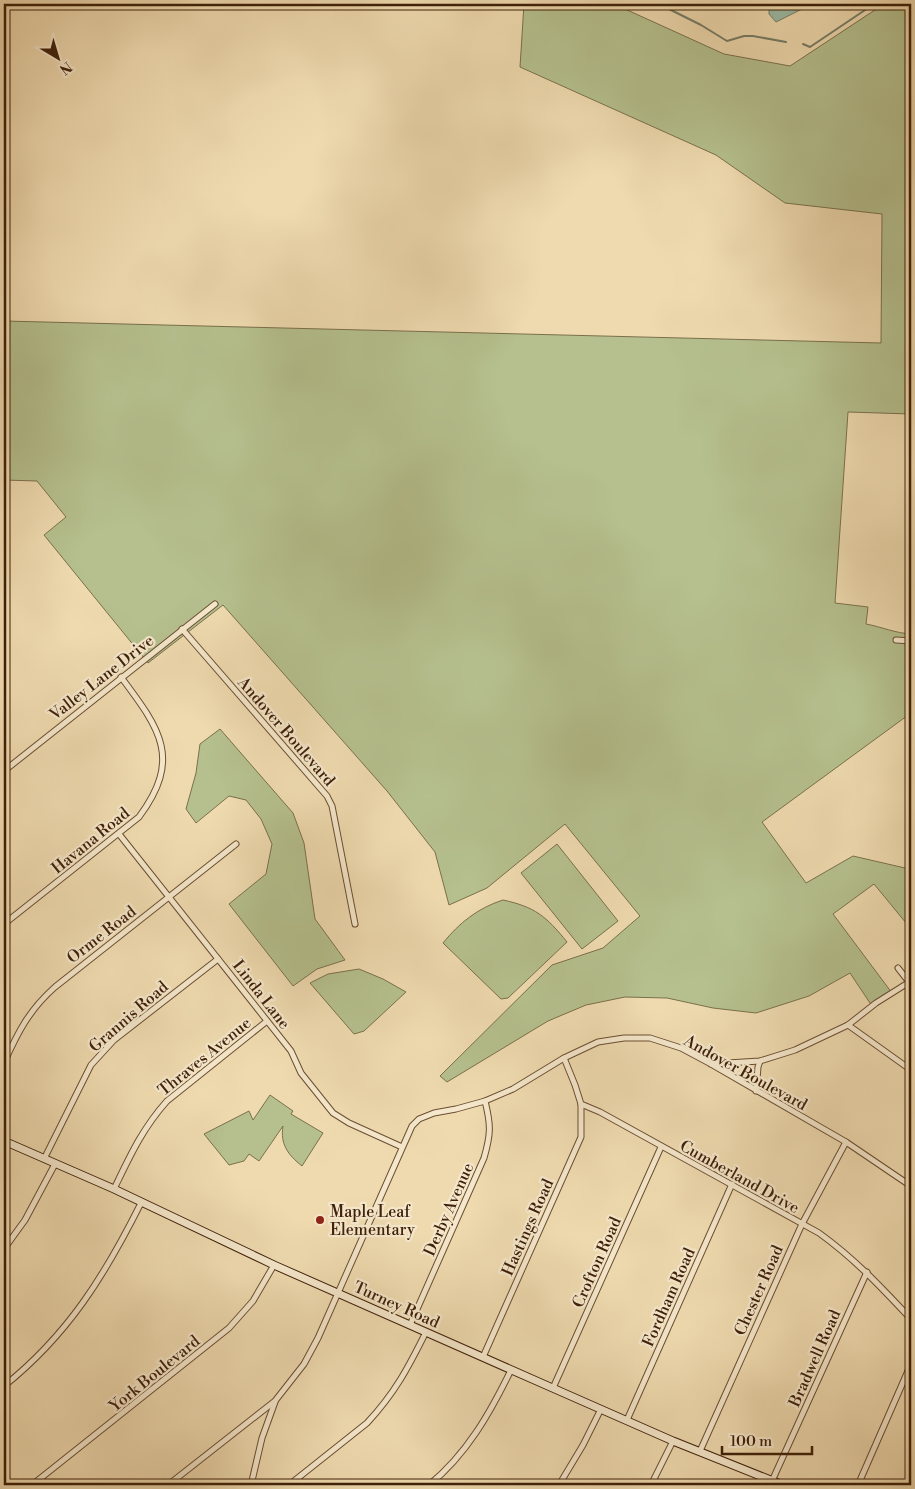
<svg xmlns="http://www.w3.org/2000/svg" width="915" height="1489" viewBox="0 0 915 1489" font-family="'Libre Bodoni',serif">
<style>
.green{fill:#b5c08e;stroke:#7a704c}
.water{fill:#9bbba5;stroke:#767d67}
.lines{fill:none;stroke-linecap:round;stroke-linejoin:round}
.stream{stroke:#767d67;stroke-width:2}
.street-casing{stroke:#6a4e32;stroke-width:7}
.secondary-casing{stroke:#3e2009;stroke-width:9}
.primary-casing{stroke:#3e2009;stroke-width:9}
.street{stroke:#f5e7cb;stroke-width:5}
.secondary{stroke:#f5e7cb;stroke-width:7}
.primary{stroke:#efdaaf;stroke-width:8}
.poi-dot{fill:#8f2418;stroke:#f5e7cb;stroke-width:2}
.labels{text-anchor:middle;stroke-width:4.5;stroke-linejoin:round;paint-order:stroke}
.street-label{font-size:16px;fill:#3e2009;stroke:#f5e7cb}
.poi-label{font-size:16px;fill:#3e2009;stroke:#f5e7cb;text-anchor:start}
</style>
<rect width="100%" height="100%" fill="#efdaaf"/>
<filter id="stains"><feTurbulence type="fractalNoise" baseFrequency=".004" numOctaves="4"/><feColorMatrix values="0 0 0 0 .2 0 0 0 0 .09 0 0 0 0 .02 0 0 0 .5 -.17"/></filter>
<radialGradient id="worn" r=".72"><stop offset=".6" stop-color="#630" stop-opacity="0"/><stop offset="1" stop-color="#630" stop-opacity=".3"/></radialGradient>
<g class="green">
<path d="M 524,4 L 614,4 L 724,54 L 790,66 L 884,4 L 911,4 L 911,414 L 848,412 L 835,603 L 868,607 L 866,624 C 882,627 895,633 911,634 L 911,713 L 762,822 L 806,883 L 853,856 L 905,868 L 911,875 L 911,929 L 874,884 L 833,914 L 892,993 L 872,1006 L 850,973 L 809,996 L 756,1013 L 713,1008 L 667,998 L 625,997 L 586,1005 L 548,1021 L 447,1082 L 440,1076 L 552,965 L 603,948 L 640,916 L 565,824 L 487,888 L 449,905 L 435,852 L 387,791 L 223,605 L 148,663 L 44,535 L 66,517 L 37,481 L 4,480 L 4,321 L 881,343 L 882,214 L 785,203 L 716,155 L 520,67 Z"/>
<polygon points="220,729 293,813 304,843 315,919 345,960 317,969 293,986 229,904 266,874 272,844 261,819 246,800 229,796 196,823 186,809 196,773 200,744"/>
<polygon points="557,844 618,921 582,949 521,873"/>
<path d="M 503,900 C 535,907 546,916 567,942 L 508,998 L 501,999 L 443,943 C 459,923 478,908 503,900 Z"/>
<polygon points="359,969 383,979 406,992 364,1031 354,1034 310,983 328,974"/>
<path d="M 270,1095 L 293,1111 L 291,1114 L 323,1133 L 302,1166 C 288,1155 280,1144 283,1126 L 259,1161 L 249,1154 L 244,1161 L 229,1165 L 204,1134 L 249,1111 L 253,1120 Z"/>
</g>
<polygon class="water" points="775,4 801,4 804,8 776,22 769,14 769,9"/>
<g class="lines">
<g class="stream">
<polyline points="659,4 701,25 727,41 744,36 753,36 786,42"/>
<polyline points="803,44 810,47 874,4"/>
</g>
<g class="street-casing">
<g id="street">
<polyline points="182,629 327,796 332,806 355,924"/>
<polyline points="896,640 911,641"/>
<polyline points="4,771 215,604"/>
<polyline points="119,834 291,1051 301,1073 333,1113 349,1123 402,1147"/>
<path d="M 4,924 L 139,817 C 183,758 159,728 121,677"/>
<polyline points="898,968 909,982"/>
<polyline points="848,1025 911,1070"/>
<path d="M 4,1063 C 18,1032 29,1010 55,987 L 236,844"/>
<polyline points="711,1064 760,1061 795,1050 848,1025 876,1003 911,981"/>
<polyline points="756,1091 758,1067 760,1061"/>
<path d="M 581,1104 L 600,1112 L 819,1233 C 855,1259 881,1287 911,1319"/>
<polyline points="44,1159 91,1065 114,1040 218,959"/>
<path d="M 114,1189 C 130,1156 142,1129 167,1101 L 267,1021"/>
<polyline points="4,1249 25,1220 55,1164"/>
<path d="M 410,1325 L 484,1158 C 491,1134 491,1125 485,1101"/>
<polyline points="483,1357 581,1137 581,1104 575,1085 564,1058"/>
<path d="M 4,1386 C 68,1335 105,1275 141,1203"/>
<polyline points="553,1388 661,1147"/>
<polyline points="627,1420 732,1184"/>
<polyline points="700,1451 802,1224 846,1142"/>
<polyline points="772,1481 867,1272"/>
<polyline points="32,1485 229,1328 253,1301 274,1265"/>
<polyline points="168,1485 275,1401 304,1364 318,1338 412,1126 419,1119 434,1113 456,1109 485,1101 513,1089 564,1058 598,1042 624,1038 650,1038 681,1048 711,1064 846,1142 911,1186"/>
<polyline points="251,1485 262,1438 275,1402"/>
<path d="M 289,1485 L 367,1423 C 395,1393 408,1368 426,1332"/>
<path d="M 429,1485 C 467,1454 490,1413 511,1370"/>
<polyline points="559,1485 583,1445 601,1409"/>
<polyline points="651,1485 673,1441"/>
<polyline points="858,1485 911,1364"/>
</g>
</g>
<g class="secondary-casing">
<polyline id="secondary" points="4,1141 114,1189 274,1265 548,1386 673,1441 783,1485"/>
</g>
<g class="primary-casing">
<polyline id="primary" points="4,8 6,4"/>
</g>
<use href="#street" class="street"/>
<use href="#secondary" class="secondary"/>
<use href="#primary" class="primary"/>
</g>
<circle class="poi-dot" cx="320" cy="1220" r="5"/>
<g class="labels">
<g class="street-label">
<text transform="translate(101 677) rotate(-38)" y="6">Valley Lane Drive</text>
<text transform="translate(287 731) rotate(49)" y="6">Andover Boulevard</text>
<text transform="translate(90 840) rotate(-39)" y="6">Havana Road</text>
<text transform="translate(101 934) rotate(-38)" y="6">Orme Road</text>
<text transform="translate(262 994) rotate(52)" y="6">Linda Lane</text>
<text transform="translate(128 1016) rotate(-41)" y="6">Grannis Road</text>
<text transform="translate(204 1056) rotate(-39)" y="6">Thraves Avenue</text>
<text transform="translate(746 1072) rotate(29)" y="6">Andover Boulevard</text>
<text transform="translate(740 1176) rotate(29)" y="6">Cumberland Drive</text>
<text transform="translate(448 1209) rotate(-66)" y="6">Derby Avenue</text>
<text transform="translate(527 1227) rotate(-66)" y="6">Hastings Road</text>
<text transform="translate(596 1262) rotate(-66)" y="6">Crofton Road</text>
<text transform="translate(758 1290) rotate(-66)" y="6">Chester Road</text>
<text transform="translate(668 1297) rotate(-66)" y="6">Fordham Road</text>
<text transform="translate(397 1304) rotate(24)" y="6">Turney Road</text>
<text transform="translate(814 1358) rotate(-66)" y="6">Bradwell Road</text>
<text transform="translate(154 1373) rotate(-39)" y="6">York Boulevard</text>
</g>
<g class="poi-label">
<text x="330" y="1217">Maple Leaf<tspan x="330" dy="18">Elementary</tspan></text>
</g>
</g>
<rect width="915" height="1489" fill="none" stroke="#efdaaf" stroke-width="20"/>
<rect x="5" y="5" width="905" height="1479" fill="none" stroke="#3e2009" stroke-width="2.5"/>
<rect x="10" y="10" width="895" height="1469" fill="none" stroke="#3e2009"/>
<g transform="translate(58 58) rotate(142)" stroke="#f5e7cb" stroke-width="4" paint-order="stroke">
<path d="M0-4L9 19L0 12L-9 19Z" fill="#3e2009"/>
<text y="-8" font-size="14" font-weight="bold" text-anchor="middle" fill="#3e2009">N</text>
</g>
<path d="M722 1446v8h90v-8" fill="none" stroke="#3e2009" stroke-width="2.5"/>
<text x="730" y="1446" font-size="15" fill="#3e2009" stroke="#f5e7cb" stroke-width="4" paint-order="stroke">100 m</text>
<rect width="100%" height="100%" filter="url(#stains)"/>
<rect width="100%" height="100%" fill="url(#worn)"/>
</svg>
